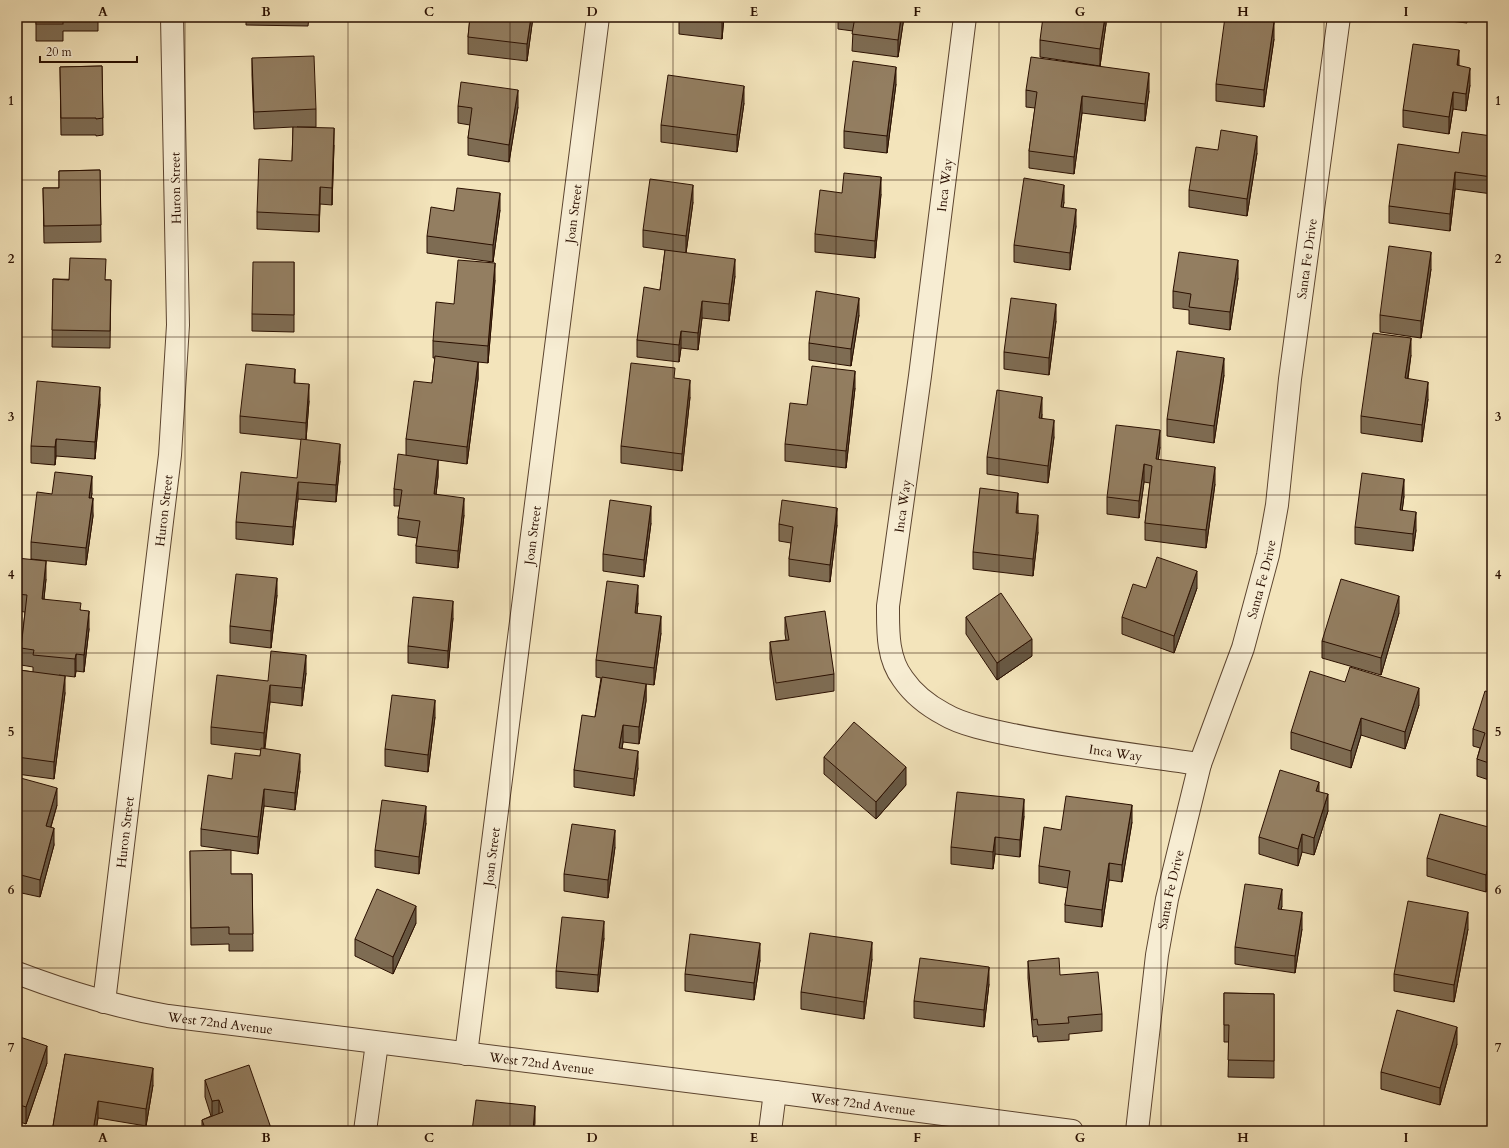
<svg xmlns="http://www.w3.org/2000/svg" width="1509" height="1148" viewBox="0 0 1509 1148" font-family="Cardo,serif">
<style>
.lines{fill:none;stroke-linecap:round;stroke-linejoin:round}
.minor-casing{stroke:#5c442f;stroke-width:24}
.minor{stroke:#f7edd3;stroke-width:22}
.wall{fill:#7e6c53;stroke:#2a0f00}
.shaded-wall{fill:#675844;stroke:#2a0f00}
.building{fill:#937e61;stroke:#2a0f00}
.grid{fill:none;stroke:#2a0f00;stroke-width:1;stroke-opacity:0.55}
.labels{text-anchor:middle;stroke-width:3;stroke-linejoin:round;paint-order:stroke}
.street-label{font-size:13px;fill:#2a0f00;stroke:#f7edd3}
.neatline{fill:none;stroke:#2a0f00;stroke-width:1.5}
.grid-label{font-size:13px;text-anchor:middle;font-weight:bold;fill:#2a0f00}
</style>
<rect width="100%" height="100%" fill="#f3e4bb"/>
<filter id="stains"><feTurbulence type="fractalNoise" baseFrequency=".005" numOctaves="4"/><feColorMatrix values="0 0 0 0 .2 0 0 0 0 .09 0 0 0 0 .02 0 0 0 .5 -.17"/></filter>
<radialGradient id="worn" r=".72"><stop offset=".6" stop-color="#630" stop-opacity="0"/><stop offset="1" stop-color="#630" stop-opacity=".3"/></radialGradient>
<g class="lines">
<g class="minor-casing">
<g id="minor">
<path id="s1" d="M 965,17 L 920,376 L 888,606 C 888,631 887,658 903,679 C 914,695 927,705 944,714 C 962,725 993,731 1013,735 C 1075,748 1138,755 1200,764"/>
<path id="s2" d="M 17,973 C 67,992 116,1007 168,1016 L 775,1092 L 1072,1131"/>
<path id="s3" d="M 104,1002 L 170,455 L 178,325 L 172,17"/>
<path id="s4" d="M 466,1054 L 598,17"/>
<polyline points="365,1131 377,1043"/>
<polyline points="770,1131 775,1092"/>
<path id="s5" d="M 1137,1131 L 1157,955 L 1167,899 L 1200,764 L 1243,648 L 1268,555 L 1277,505 L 1290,379 L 1339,17"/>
</g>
</g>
<use href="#minor" class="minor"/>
</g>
<g class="wall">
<polygon points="36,17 98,17 98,31 63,31 63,41 36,41"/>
<polygon points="246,17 309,17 308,26 246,25"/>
<polygon points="470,17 533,17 527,61 468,54 468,37"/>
<polygon points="679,17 724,17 722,39 679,34"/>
<polygon points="838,17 904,17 898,57 852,51 853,31 838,29"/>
<polygon points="1106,17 1106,24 1100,66 1040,57 1040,40"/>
<polygon points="1425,17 1467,17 1467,23 1425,18"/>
<polygon points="1274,39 1264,107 1216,101 1216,84"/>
<polygon points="252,58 316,109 316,127 297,127 334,145 332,205 320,204 319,232 257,229 257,212 292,161 293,127 254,129 252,75"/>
<polygon points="102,66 103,135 96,136 96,135 61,135 60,67"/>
<polygon points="896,84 887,153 844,148 844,131"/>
<polygon points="1470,85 1466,111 1453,109 1449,134 1403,127 1403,110"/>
<polygon points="1026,90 1149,91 1145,121 1082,113 1074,174 1029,168 1029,151 1035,108 1026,107"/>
<polygon points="744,103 737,152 661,142 661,125"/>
<polygon points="458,106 518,107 509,162 468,155 468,138 470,125 458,123"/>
<polygon points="1492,136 1492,194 1455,189 1450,231 1389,223 1389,206 1459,153"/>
<polygon points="1257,153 1247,216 1189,207 1189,190"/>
<polygon points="100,170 101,242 44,243 43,188 59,188 59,171"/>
<polygon points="842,193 881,194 875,258 815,252 815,234"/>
<polygon points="693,202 686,253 735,276 729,321 702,318 698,350 681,348 679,362 637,357 637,340 660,290 665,250 643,247 643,230"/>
<polygon points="1064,202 1063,207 1076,226 1070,270 1014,262 1014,245"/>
<polygon points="500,210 493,262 427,253 427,236 454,211"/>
<polygon points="294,262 294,332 252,331 252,314"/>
<polygon points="1431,269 1421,338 1380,332 1380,315"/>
<polygon points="1238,278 1230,330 1189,324 1189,310 1173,308 1173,291"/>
<polygon points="53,279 111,280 110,348 52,347"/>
<polygon points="495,280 488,363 478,362 478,379 467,464 438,460 438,477 436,494 464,515 458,568 416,563 416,546 417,538 398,535 398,518 400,506 394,506 394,489 406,455 406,439 432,383 435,358 433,358 433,341 454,304"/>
<polygon points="859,315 851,366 809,360 809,343"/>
<polygon points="1056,321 1049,375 1004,369 1004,352"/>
<polygon points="1411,355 1408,379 1428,399 1422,442 1361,433 1361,416"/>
<polygon points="1224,375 1214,443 1167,436 1167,419"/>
<polygon points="295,383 309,401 306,440 240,433 240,416"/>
<polygon points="855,388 846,468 785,461 785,444"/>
<polygon points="690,397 682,471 621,463 621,446"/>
<polygon points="100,404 95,459 56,456 55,465 31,463 31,446"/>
<polygon points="1042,414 1042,418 1054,437 1048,483 987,474 987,457"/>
<polygon points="1160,447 1158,460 1215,484 1206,548 1145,540 1145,523 1150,483 1144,482 1139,518 1107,514 1107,497"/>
<polygon points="340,461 336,502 298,499 293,545 236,539 236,522 297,478"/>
<polygon points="92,493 91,498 93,516 86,565 31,559 31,542"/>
<polygon points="1404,496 1402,511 1416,530 1413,551 1355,544 1355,527"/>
<polygon points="1018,510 1018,513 1038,532 1033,576 973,569 973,552"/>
<polygon points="651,523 644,577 603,571 603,554"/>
<polygon points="779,524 837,525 830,582 789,576 789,559 791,543 779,541"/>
<polygon points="17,558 46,579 44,599 81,610 89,629 84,672 76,671 75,677 59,675 65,693 54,779 17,774 17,660 20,670 33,672 33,667 21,665 21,648 25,612 17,611"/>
<polygon points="1197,588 1174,653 1122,634 1122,617"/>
<polygon points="277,595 271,648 230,643 230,626"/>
<polygon points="638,603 637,613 661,633 654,685 646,684 646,701 639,744 623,742 622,749 638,768 634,796 574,787 574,770 595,717 601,678 596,677 596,660"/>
<polygon points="1399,613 1381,675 1322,658 1322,641"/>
<polygon points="785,617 834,674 834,691 776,700 770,659 770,642 786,640 785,634"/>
<polygon points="966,617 1032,656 997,680 966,634"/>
<polygon points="453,618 448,668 408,663 408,646"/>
<polygon points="306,673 302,706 270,702 265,749 300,771 295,810 264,806 258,854 201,846 201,829 232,779 260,756 261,750 211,744 211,727 268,681"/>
<polygon points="1345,682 1419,705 1405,749 1361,735 1351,768 1291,749 1291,732"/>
<polygon points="1492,693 1492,781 1477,776 1477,759 1480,748 1473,746 1473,729"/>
<polygon points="435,717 428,772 385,766 385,749"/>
<polygon points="824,757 906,785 876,819 824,774"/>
<polygon points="17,777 57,805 51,827 54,845 40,897 17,892"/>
<polygon points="1319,792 1328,811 1314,855 1302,852 1298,866 1259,854 1259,837"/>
<polygon points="1024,816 1020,857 995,854 993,869 951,864 951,847"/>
<polygon points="1132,822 1122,882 1109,880 1102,927 1065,922 1065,905 1068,888 1039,883 1039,866 1061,830"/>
<polygon points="426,823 419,874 375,867 375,850"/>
<polygon points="1492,828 1492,871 1486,892 1427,876 1427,858"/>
<polygon points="615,847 608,898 564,891 564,874"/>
<polygon points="190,851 231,874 252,874 253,951 229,951 229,944 191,945"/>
<polygon points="1282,906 1281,909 1302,929 1295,973 1235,964 1235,947"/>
<polygon points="416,923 393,974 355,956 355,939"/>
<polygon points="1468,929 1454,1002 1394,991 1394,974"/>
<polygon points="604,938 598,992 556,988 556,971"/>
<polygon points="872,959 864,1019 801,1009 801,992"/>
<polygon points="760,960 754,1000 685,991 685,974"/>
<polygon points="1028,961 1060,975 1102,1014 1102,1031 1069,1034 1069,1040 1038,1042 1037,1036 1033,1037 1028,978"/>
<polygon points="989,984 984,1027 914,1018 914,1001"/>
<polygon points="1224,993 1274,994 1274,1078 1228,1077 1229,1042 1224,1042"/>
<polygon points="17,1036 47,1063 26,1124 17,1121"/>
<polygon points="1457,1044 1440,1105 1381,1089 1381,1072"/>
<polygon points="65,1054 153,1085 146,1126 98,1118 96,1131 53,1131 53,1126"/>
<polygon points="205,1080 272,1131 202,1131 202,1120 211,1116 205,1097"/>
</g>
<g class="shaded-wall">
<polygon points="531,17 533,17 527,61 527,44"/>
<polygon points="723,17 724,17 722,39 722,22"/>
<polygon points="901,17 904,17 898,57 898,40"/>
<polygon points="1105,17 1106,17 1106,24 1100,66 1100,49"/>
<polygon points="1274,22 1274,39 1264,107 1264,90"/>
<polygon points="1459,50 1459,68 1457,65"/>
<polygon points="896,67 896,84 887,153 887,136"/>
<polygon points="1470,68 1470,85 1466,111 1466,94"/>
<polygon points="1149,73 1149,91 1145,121 1145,104"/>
<polygon points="744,86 744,103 737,152 737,135"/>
<polygon points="518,90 518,107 509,162 509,145"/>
<polygon points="1453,92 1453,109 1449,134 1449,117"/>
<polygon points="1082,96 1082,113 1074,174 1074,157"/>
<polygon points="334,128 334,145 332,205 332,188"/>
<polygon points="1257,136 1257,153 1247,216 1247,199"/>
<polygon points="1455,172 1455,189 1450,231 1450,214"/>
<polygon points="881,177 881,194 875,258 875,241"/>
<polygon points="693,185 693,202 686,253 686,236"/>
<polygon points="1064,185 1064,202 1061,224 1061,207"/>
<polygon points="320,187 320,204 319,232 319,215"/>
<polygon points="500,193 500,210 493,262 493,245"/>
<polygon points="1076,209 1076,226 1070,270 1070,253"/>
<polygon points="1431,252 1431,269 1421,338 1421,321"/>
<polygon points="735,259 735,276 729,321 729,304"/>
<polygon points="1238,260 1238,278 1230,330 1230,312"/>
<polygon points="495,263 495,280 488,363 488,346"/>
<polygon points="859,298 859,315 851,366 851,349"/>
<polygon points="702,301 702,318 698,350 698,333"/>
<polygon points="1056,304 1056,321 1049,375 1049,358"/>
<polygon points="681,331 681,348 679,362 679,345"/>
<polygon points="1411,338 1411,355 1405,395 1405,378"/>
<polygon points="1224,358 1224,375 1214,443 1214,426"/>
<polygon points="478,362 478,379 467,464 467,447"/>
<polygon points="295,369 295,386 294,383"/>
<polygon points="855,371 855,388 846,468 846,451"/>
<polygon points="690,380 690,397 682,471 682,454"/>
<polygon points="1428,382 1428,399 1422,442 1422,425"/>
<polygon points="309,384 309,401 306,440 306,423"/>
<polygon points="100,387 100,404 95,459 95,442"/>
<polygon points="1042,397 1042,414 1039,435 1039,418"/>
<polygon points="1054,420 1054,437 1048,483 1048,466"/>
<polygon points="1160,430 1160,447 1156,477 1156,459"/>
<polygon points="56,439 56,456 55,465 55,447"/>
<polygon points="340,444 340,461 336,502 336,485"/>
<polygon points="438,460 438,477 434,511 434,494"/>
<polygon points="1144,464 1144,482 1139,518 1139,501"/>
<polygon points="1215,467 1215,484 1206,548 1206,530"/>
<polygon points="92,476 92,493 89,515 89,498"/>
<polygon points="1404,479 1404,496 1400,528 1400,510"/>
<polygon points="298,482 298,499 293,545 293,527"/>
<polygon points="1018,493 1018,510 1016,530 1016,513"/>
<polygon points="93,498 93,516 86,565 86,548"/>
<polygon points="464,498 464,515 458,568 458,551"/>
<polygon points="651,506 651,523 644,577 644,560"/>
<polygon points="837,508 837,525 830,582 830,565"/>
<polygon points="1416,512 1416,530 1413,551 1413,534"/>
<polygon points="1038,515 1038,532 1033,576 1033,559"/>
<polygon points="46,561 46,579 42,616 42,599"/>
<polygon points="1197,571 1197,588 1174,653 1174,636"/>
<polygon points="277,578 277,595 271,648 271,631"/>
<polygon points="638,585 638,603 635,630 635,613"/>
<polygon points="1399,596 1399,613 1381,675 1381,658"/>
<polygon points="453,601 453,618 448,668 448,651"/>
<polygon points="89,611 89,629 84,672 84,655"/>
<polygon points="661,616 661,633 654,685 654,668"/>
<polygon points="1032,639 1032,656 997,680 997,663"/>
<polygon points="76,654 76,671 75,677 75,659"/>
<polygon points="306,655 306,673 302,706 302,688"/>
<polygon points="65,676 65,693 54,779 54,762"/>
<polygon points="646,684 646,701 639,744 639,727"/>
<polygon points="270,685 270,702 264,750 264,733"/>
<polygon points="1419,688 1419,705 1405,749 1405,732"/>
<polygon points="435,700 435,717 428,772 428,755"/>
<polygon points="1361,718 1361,735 1351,768 1351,751"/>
<polygon points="623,725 623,742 619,766 619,748"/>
<polygon points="638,751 638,768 634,796 634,779"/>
<polygon points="300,754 300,771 295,810 295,793"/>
<polygon points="906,767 906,785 876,819 876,802"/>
<polygon points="1319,782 1319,799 1316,791"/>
<polygon points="57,788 57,805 46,843 46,826"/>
<polygon points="264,789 264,806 258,854 258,837"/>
<polygon points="1328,794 1328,811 1314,855 1314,838"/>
<polygon points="1024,799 1024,816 1020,857 1020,840"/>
<polygon points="1132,805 1132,822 1122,882 1122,865"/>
<polygon points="426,806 426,823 419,874 419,857"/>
<polygon points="54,828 54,845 40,897 40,880"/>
<polygon points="615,830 615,847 608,898 608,880"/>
<polygon points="1302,834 1302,852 1298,866 1298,849"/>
<polygon points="995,837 995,854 993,869 993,852"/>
<polygon points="1492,853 1492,871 1486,892 1486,875"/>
<polygon points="1109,863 1109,880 1102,927 1102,910"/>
<polygon points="1282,889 1282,906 1278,926 1278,909"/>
<polygon points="416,906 416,923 393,974 393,957"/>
<polygon points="1302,912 1302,929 1295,973 1295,956"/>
<polygon points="1468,912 1468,929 1454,1002 1454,985"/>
<polygon points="604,921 604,938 598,992 598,975"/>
<polygon points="872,942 872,959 864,1019 864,1002"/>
<polygon points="760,943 760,960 754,1000 754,983"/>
<polygon points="989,967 989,984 984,1027 984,1010"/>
<polygon points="1457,1027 1457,1044 1440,1105 1440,1088"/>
<polygon points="47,1046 47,1063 26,1124 26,1107"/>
<polygon points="153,1068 153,1085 146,1126 146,1109"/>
<polygon points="219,1100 219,1117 212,1119 212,1101"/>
<polygon points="98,1101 98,1118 96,1131 93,1131"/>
<polygon points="535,1106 535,1123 534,1131 533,1131"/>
</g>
<g class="building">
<rect x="36" y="17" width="27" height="7"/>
<polygon points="470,17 531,17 527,44 468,37"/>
<polygon points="681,17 723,17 722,22"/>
<polygon points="855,17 901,17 898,40 852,34"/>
<polygon points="1043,17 1105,17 1100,49 1040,40"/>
<polygon points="1225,17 1241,17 1274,22 1264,90 1216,84"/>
<polygon points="1413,44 1459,50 1457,65 1470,68 1466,94 1453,92 1449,117 1403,110"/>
<polygon points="314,56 316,109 254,112 252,58"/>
<polygon points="1031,57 1149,73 1145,104 1082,96 1074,157 1029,151 1037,92 1026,90"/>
<polygon points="853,61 896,67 887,136 844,131"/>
<polygon points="102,66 103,118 96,119 96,118 61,118 60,67"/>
<polygon points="668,75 744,86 737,135 661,125"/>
<polygon points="461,82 518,90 509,145 468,138 472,108 458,106"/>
<polygon points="293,127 334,128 332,188 320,187 319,215 257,212 259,159 292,161"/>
<polygon points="1221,130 1257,136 1247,199 1189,190 1196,147 1218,150"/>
<polygon points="1462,132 1492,136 1492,177 1455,172 1450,214 1389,206 1398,144 1459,153"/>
<polygon points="100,170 101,225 44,226 43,188 59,188 59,171"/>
<polygon points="844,173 881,177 875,241 815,234 820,190 842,193"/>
<polygon points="1024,178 1064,185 1061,207 1076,209 1070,253 1014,245"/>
<polygon points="650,179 693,185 686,236 643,230"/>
<polygon points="457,188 500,193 493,245 427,236 431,207 454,211"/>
<polygon points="1389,246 1431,252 1421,321 1380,315"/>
<polygon points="665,250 735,259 729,304 702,301 698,333 681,331 679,345 637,340 644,287 660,290"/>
<polygon points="1179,252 1238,260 1230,312 1189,307 1191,294 1173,291"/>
<polygon points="70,258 106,259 105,280 111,280 110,331 52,330 53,279 69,280"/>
<polygon points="458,260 495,263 488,346 433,341 436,302 454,304"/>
<polygon points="253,262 294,262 294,315 252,314"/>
<polygon points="816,291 859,298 851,349 809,343"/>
<polygon points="1011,298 1056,304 1049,358 1004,352"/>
<polygon points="1373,333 1411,338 1405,378 1428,382 1422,425 1361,416"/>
<polygon points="1177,351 1224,358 1214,426 1167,419"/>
<polygon points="435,356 478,362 467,447 406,439 414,381 432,383"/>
<polygon points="631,363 675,368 674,378 690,380 682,454 621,446"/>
<polygon points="246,364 295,369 294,383 309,384 306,423 240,416"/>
<polygon points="812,366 855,371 846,451 785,444 790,403 807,405"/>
<polygon points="37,381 100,387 95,442 56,439 55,447 31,446"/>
<polygon points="997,390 1042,397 1039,418 1054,420 1048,466 987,457"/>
<polygon points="1116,425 1160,430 1156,459 1215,467 1206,530 1145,523 1152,466 1144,464 1139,501 1107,497"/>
<polygon points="301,439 340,444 336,485 298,482 293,527 236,522 241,472 297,478"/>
<polygon points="398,454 438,460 434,494 464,498 458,551 416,546 420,521 398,518 402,490 394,489"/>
<polygon points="55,472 92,476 89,498 93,498 86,548 31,542 37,492 52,494"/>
<polygon points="1362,473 1404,479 1400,510 1416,512 1413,534 1355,527"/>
<polygon points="980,488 1018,493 1016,513 1038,515 1033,559 973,552"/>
<polygon points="610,500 651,506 644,560 603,554"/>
<polygon points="782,500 837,508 830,565 789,559 793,527 779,524"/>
<polygon points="1157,557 1197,571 1174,636 1122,617 1133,584 1146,588"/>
<polygon points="17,558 46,561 42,599 81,603 80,610 89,611 84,655 76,654 75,659 33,655 34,650 21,648 27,595 17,594"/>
<polygon points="236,574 277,578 271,631 230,626"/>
<polygon points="1341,579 1399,596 1381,658 1322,641"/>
<polygon points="607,581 638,585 635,613 661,616 654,668 596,660"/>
<polygon points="1001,593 1032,639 997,663 966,617"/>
<polygon points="413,597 453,601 448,651 408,646"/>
<polygon points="825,611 834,674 776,683 770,642 789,640 785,617"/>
<polygon points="271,651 306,655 302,688 270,685 264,733 211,727 217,675 268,681"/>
<polygon points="17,660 20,660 19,670 65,676 54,762 17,757"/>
<polygon points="1350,667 1419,688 1405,732 1361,718 1351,751 1291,732 1310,671 1345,682"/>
<polygon points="602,677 646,684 639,727 623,725 619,748 638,751 634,779 574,770 582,715 595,717"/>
<polygon points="1485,691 1492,693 1492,764 1477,759 1485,733 1473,729"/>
<polygon points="392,695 435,700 428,755 385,749"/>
<polygon points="854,722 906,767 876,802 824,757"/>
<polygon points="261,748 300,754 295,793 264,789 258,837 201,829 208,775 232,779 235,753 260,756"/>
<polygon points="1280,770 1319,782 1316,791 1328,794 1314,838 1302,834 1298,849 1259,837"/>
<polygon points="17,777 57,788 46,826 54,828 40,880 17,874"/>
<polygon points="957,792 1024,799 1020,840 995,837 993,852 951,847"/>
<polygon points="1066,796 1132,805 1122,865 1109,863 1102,910 1065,905 1070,871 1039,866 1044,827 1061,830"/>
<polygon points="382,800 426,806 419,857 375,850"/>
<polygon points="1440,814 1492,828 1492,853 1486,875 1427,858"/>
<polygon points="572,824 615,830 608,880 564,874"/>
<polygon points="231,850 231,874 252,874 253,934 229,934 229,927 191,928 190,851"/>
<polygon points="1245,884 1282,889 1278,909 1302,912 1295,956 1235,947"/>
<polygon points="377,889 416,906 393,957 355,939"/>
<polygon points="1408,901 1468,912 1454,985 1394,974"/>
<polygon points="562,917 604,921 598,975 556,971"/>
<polygon points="810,933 872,942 864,1002 801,992"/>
<polygon points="690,934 760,943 754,983 685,974"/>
<polygon points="920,958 989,967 984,1010 914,1001"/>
<polygon points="1059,958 1060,975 1098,972 1102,1014 1068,1017 1069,1023 1038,1025 1037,1019 1033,1020 1028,961"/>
<polygon points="1224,993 1274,994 1274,1061 1228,1060 1229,1025 1224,1025"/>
<polygon points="1397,1010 1457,1027 1440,1088 1381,1072"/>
<polygon points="17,1036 47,1046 26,1107 17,1104"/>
<polygon points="65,1054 153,1068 146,1109 98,1101 93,1131 82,1131 53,1126"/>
<polygon points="249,1065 272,1131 206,1131 202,1120 223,1112 219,1100 212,1101 205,1080"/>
<polygon points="476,1100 535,1106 533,1131 472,1131"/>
</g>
<path class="grid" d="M 185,17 L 185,1131M 348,17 L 348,1131M 510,17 L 510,1131M 673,17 L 673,1131M 836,17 L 836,1131M 999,17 L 999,1131M 1161,17 L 1161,1131M 1324,17 L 1324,1131M 17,180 L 1492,180M 17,337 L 1492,337M 17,495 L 1492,495M 17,653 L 1492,653M 17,811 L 1492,811M 17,968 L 1492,968"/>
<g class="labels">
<g class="street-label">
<text transform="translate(944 185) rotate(-83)" y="5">Inca Way</text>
<text transform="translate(175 188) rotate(-91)" y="5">Huron Street</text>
<text dy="5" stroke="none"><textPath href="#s4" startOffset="847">Joan Street</textPath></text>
<text dy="5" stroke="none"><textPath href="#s5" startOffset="892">Santa Fe Drive</textPath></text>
<text transform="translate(902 506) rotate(-82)" y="5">Inca Way</text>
<text dy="5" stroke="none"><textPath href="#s3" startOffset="495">Huron Street</textPath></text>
<text dy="5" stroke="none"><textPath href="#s4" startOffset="523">Joan Street</textPath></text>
<text dy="5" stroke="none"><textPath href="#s5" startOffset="568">Santa Fe Drive</textPath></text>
<text dy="5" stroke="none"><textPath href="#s1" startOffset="901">Inca Way</textPath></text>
<text dy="5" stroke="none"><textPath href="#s3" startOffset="171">Huron Street</textPath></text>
<text dy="5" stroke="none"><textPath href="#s4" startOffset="199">Joan Street</textPath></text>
<text dy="5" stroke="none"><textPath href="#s5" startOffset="244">Santa Fe Drive</textPath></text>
<text dy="5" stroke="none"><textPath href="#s2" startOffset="210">West 72nd Avenue</textPath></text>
<text dy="5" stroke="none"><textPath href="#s2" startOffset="534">West 72nd Avenue</textPath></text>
<text dy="5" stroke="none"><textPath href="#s2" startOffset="858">West 72nd Avenue</textPath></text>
</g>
</g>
<rect width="1509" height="1148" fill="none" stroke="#f3e4bb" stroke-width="44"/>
<path d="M40 56v6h97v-6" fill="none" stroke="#2a0f00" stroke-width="2"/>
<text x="46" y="56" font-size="12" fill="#2a0f00" stroke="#f7edd3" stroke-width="3" paint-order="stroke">20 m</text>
<rect x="22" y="22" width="1465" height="1104" class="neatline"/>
<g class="grid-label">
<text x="103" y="16">A</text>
<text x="266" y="16">B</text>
<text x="429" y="16">C</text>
<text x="592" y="16">D</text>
<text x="754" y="16">E</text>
<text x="917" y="16">F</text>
<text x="1080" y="16">G</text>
<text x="1243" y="16">H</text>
<text x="1406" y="16">I</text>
<text x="11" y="105">1</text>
<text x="1498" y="105">1</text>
<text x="11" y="263">2</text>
<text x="1498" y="263">2</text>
<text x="11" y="421">3</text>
<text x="1498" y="421">3</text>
<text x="11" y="579">4</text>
<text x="1498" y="579">4</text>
<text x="11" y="736">5</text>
<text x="1498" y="736">5</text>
<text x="11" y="894">6</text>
<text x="1498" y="894">6</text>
<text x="11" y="1052">7</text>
<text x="1498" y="1052">7</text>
<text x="103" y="1142">A</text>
<text x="266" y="1142">B</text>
<text x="429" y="1142">C</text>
<text x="592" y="1142">D</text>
<text x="754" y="1142">E</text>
<text x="917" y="1142">F</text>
<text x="1080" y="1142">G</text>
<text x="1243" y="1142">H</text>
<text x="1406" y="1142">I</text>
</g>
<rect width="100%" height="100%" filter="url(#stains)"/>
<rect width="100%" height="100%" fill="url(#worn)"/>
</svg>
